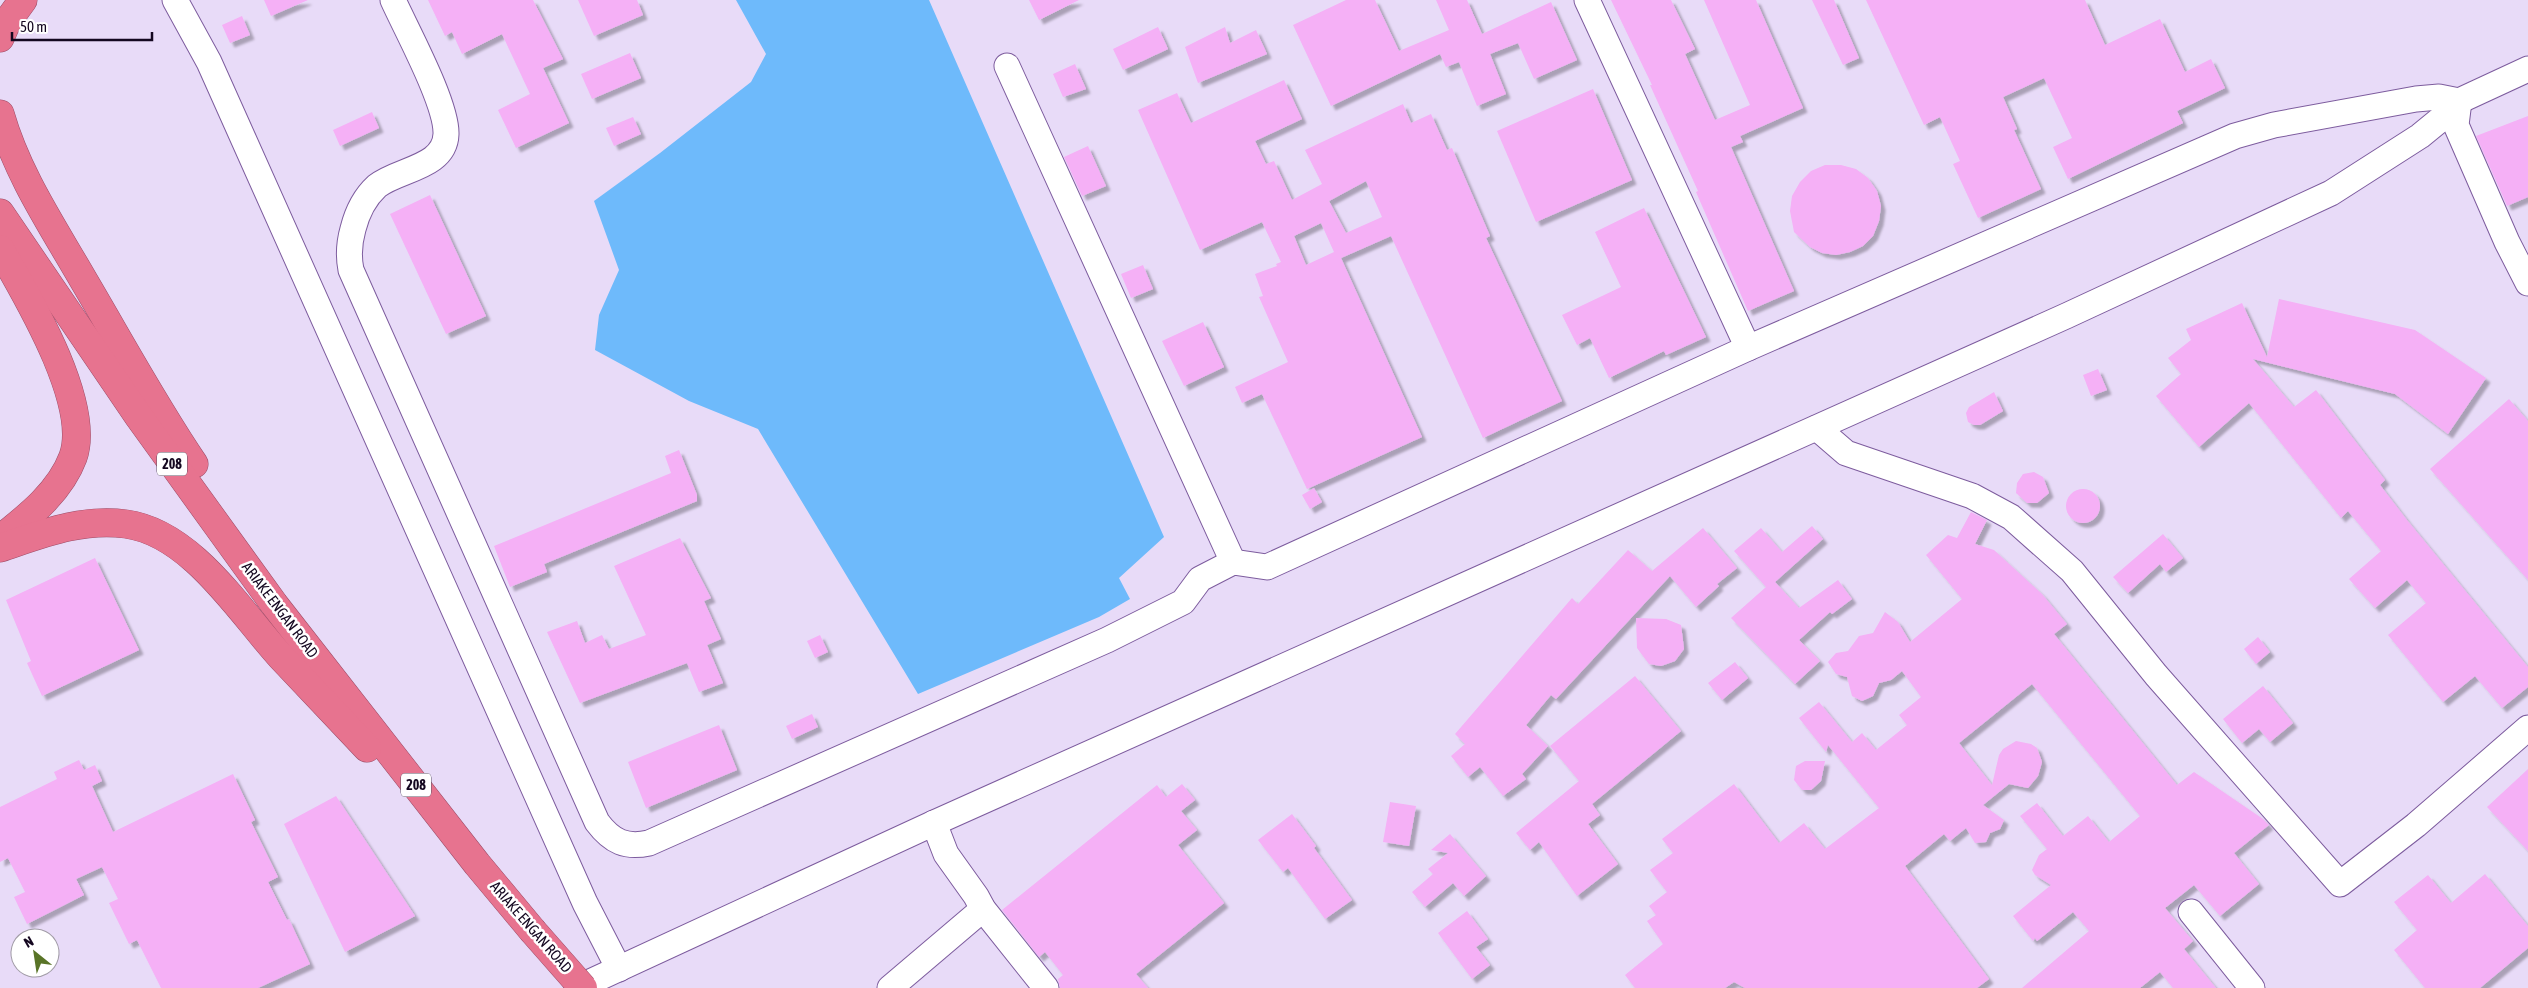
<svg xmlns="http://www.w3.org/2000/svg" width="2528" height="988" viewBox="0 0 2528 988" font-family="'Asap Condensed',sans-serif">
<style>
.water{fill:#6ebafb}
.building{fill:#f5b0f6;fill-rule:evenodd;filter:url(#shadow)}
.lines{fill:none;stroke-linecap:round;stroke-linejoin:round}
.minor-casing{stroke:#7d5c9e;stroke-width:27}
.highway-casing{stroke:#9d4d68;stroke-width:29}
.minor{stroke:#fff;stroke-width:25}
.highway{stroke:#e7738f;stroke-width:28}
.highway-bridge-casing{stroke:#9d4d68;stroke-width:29;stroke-linecap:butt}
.highway-bridge{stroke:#e7738f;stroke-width:28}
.labels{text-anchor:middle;stroke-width:5;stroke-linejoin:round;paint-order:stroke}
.shield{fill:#fff;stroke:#5a5163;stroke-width:1}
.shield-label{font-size:14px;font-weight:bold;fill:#140720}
.street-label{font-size:15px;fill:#140720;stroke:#fff}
</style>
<defs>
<filter id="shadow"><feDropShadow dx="4.5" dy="4.5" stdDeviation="1" flood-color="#0004"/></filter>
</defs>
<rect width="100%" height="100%" fill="#e8dbf8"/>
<polygon class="water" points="736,0 929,0 1164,537 1119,578 1130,599 1099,617 918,694 758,429 689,401 595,350 599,315 619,270 594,201 660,153 751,82 766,54"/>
<g class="building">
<polygon points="264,0 308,0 271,16"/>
<polygon points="428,0 533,0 563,59 543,68 569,123 516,148 498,110 530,94 502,34 462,54 452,32 445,36"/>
<polygon points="578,0 637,0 643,15 594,36"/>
<polygon points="1029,0 1079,0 1039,20"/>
<polygon points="1346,0 1375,0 1399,51 1449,30 1436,0 1467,0 1482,34 1551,2 1577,60 1534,79 1518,43 1490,54 1506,94 1477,106 1459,62 1446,67 1440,54 1331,106 1293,25"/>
<polygon points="1611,0 1671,0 1695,49 1685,54 1715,120 1750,105 1704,0 1756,0 1803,108 1740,136 1743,142 1731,147 1794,291 1748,311 1696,192 1698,191 1650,85 1652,85"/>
<polygon points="1812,0 1834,0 1859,58 1843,65"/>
<polygon points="1866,0 2085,0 2105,45 2160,19 2185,72 2211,59 2225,88 2177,111 2183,123 2068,179 2053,147 2072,138 2044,78 2003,97 2017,129 2014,130 2041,189 1978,218 1953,164 1960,161 1940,117 1924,125"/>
<polygon points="242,16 250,35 230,43 222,25"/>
<polygon points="1158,27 1168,49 1123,70 1113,49"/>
<polygon points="1225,27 1230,43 1256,30 1267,54 1198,83 1185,47"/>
<polygon points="630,53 641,78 592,99 581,74"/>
<polygon points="1075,64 1086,89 1063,97 1053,74"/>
<path d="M 1284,80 L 1302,119 L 1255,141 L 1266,164 L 1274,161 L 1292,200 L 1322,184 L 1305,150 L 1403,104 L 1411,123 L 1431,114 L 1447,150 L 1452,148 L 1490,236 L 1486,238 L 1562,401 L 1483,438 L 1391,236 L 1341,258 L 1422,437 L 1307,489 L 1262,394 L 1242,403 L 1235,387 L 1288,362 L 1259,297 L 1263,296 L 1255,274 L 1277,266 L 1276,264 L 1281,262 L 1262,222 L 1200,250 L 1138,110 L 1177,93 L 1191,123 ZM 1366,181 L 1382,217 L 1346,233 L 1329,201 ZM 1321,223 L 1334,252 L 1306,265 L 1294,236 Z"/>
<polygon points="1593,89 1632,180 1536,222 1497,131"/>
<polygon points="372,112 379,128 340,146 333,130"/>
<polygon points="2528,116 2528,197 2507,206 2476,136"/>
<polygon points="633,117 641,134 614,146 606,128"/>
<polygon points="1088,146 1106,186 1082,196 1064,157"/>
<polygon points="1825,165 1841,165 1856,169 1868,178 1877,191 1881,206 1879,221 1873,236 1863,246 1850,252 1836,255 1822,253 1810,247 1794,232 1790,211 1792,196 1800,182 1811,171"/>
<polygon points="430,195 486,316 446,334 390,214"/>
<polygon points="1644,208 1706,337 1666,355 1664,351 1609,378 1590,338 1577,345 1562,315 1621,287 1595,232"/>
<polygon points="1143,265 1153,289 1131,298 1121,274"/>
<polygon points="2279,299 2415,330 2486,378 2448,434 2395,394 2253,359 2294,407 2316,390 2385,480 2380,485 2407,520 2528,667 2528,687 2502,708 2475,676 2443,702 2388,635 2426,603 2407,580 2375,608 2349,579 2381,551 2348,511 2341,518 2249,403 2199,447 2156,396 2181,374 2168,358 2191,340 2186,329 2242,303 2267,357"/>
<polygon points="1203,322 1224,367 1184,386 1162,341"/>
<polygon points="2098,369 2107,390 2091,396 2083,375"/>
<polygon points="1994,392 2003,411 1980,425 1974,425 1968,422 1966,413 1969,407"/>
<polygon points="2509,399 2528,421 2528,580 2430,469"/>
<polygon points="679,450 697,495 697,501 544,564 547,572 510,587 494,546 671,473 665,456"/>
<polygon points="2034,472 2043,477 2049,493 2037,503 2027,503 2016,493 2017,483 2023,474"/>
<polygon points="1314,488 1322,502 1310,509 1302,495"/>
<circle cx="2083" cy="506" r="17"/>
<polygon points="1971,512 1987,520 1975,544 1994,550 2042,594 2067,624 2054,634 2177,785 2194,772 2263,819 2269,825 2234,853 2259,884 2220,916 2194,885 2165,908 2193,941 2184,949 2216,988 2173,988 2160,972 2140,988 2022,988 2089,931 2073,912 2037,941 2035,938 2033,941 2013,916 2051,885 2035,875 2032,870 2039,855 2047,849 2020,816 2037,803 2063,836 2088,816 2109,842 2140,816 2032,684 1959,743 1992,785 1999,755 2003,749 2016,741 2031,744 2037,748 2042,762 2038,776 2028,788 2009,784 1983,805 2004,820 2000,829 1990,833 1986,842 1975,843 1966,828 1950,841 1944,834 1905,866 1989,979 1977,988 1745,988 1734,982 1725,988 1635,988 1625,975 1663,944 1647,921 1656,915 1649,906 1667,892 1650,870 1673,853 1662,839 1734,784 1779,843 1804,823 1825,849 1879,808 1828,745 1826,752 1799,718 1819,702 1852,742 1862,733 1876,750 1907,725 1899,715 1921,697 1902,671 1891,680 1879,683 1873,696 1862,701 1852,696 1847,677 1836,674 1828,662 1836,653 1848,651 1859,636 1873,633 1885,612 1898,622 1910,642 1962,599 1926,555 1948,535 1957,538"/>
<polygon points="1812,526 1823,539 1775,582 1799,608 1838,580 1852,599 1832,614 1830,612 1799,640 1820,661 1795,684 1731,618 1766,587 1734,551 1761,528 1782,552"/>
<polygon points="1703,528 1737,568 1717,584 1719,586 1696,607 1670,576 1556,699 1551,695 1526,725 1548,746 1522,774 1526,779 1503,796 1480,767 1468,777 1451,756 1465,744 1455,734 1572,598 1578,604 1628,550 1652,571"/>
<polygon points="2163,534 2183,558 2166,572 2160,564 2128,593 2113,577"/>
<polygon points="680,538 711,598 704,601 721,639 707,645 723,683 699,692 687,663 580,703 547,632 577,621 585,643 602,635 609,649 646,635 614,566"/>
<polygon points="95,558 139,650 42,696 27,663 31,661 6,600"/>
<polygon points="1636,618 1666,619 1681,625 1684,649 1675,661 1661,666 1649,664 1637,648"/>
<polygon points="820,635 828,652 815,658 807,641"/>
<polygon points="2258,637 2270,652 2256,664 2244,649"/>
<polygon points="1735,662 1748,678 1722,700 1708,683"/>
<polygon points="1635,676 1681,731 1592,804 1600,815 1588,824 1618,864 1577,896 1539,842 1530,850 1516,833 1579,781 1550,746"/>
<polygon points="2263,686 2293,723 2270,742 2259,729 2242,743 2223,719"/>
<polygon points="812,714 818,727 792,739 786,726"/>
<polygon points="719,725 737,770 646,808 628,762"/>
<polygon points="79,760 84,770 95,765 102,781 92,786 113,832 233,774 255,820 251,822 278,877 268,882 287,920 289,919 310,964 258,988 161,988 137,940 129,944 109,903 118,899 102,867 76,879 84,895 27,924 14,897 25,892 8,858 0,862 0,807 57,779 54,772"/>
<polygon points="1805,761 1825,761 1821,781 1811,790 1802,790 1794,780 1796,766"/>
<polygon points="2528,769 2528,851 2487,807"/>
<polygon points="1182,784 1195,800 1181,811 1197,830 1178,845 1224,903 1136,974 1148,988 1060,988 1058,979 1063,975 1045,952 1039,957 1002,910 1157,785 1166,797"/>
<polygon points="336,796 415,916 345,952 284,824"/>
<polygon points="1390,802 1416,806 1409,846 1383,842"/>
<polygon points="1292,814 1316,846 1314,848 1352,900 1325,919 1288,868 1283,872 1258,840"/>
<polygon points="1450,834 1486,876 1464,896 1453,883 1425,907 1412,892 1433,874 1428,869 1448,853 1431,850"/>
<polygon points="2485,874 2528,926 2528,948 2480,988 2425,988 2394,950 2417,930 2394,902 2428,875 2451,903"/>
<polygon points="1467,911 1488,939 1476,947 1490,965 1472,979 1438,933"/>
</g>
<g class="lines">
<g class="minor-casing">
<g id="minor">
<polyline points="175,0 209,62 585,903 619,969"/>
<path d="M 393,0 C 407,31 447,104 446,134 C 445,168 398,169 377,186 C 365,197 357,213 353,229 C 349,243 348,255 351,270 L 597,822 C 612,842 626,848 649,843 L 1107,640 L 1183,602 L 1200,579 L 1233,562 L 1267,567 L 1748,348 L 2235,136 L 2274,125 L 2416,99 L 2439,97 L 2459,101"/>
<polyline points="1587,0 1748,348"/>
<polyline points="1007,66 1233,562"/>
<polyline points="2459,101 2456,125 2507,242 2528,283"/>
<polyline points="1817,428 1846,453 1972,496 2011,517 2072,571 2156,675 2340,884 2416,825 2528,728"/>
<polyline points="934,823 946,854 976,896 983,909 1046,988"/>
<polyline points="2191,912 2252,988"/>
<polyline points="577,988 934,823 2066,316 2331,193 2420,136 2442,118 2459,101 2528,69"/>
<polyline points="890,988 983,909"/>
</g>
</g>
<g class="highway-casing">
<g id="highway">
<polyline points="0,38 7,22 23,0"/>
<path d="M 0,114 C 17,174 53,227 84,281 C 120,342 154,405 194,464"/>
<polyline points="0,213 139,417 274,604 477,864 532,930"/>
<path d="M 0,249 C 27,296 92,404 73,457 C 60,492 28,517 0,539"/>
<path d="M 0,548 C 42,534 81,518 126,524 C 192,533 240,612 281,657 C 310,688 339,718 367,748"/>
</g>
</g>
<use href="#minor" class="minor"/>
<use href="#highway" class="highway"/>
<g class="highway-bridge-casing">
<polyline id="highway-bridge" points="532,930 583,988"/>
</g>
<use href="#highway-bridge" class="highway-bridge"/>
</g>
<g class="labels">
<g class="shield">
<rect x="157" y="452.5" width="30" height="23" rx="4"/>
<rect x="401" y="773.5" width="30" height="23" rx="4"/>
</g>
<g class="shield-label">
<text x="172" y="469">208</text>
<text x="416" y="790">208</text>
</g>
<g class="street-label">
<text transform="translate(280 610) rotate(53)" y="5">ARIAKE ENGAN ROAD</text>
<text transform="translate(531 927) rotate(49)" y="5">ARIAKE ENGAN ROAD</text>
</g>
</g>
<g transform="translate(35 953) rotate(330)"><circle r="24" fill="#ffffff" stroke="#a19ca6"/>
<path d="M0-4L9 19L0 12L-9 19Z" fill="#597427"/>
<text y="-8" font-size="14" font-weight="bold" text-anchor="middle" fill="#140720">N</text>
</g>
<path d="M12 32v8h140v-8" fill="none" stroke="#140720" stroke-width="2.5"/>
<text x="20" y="32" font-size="15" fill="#140720" stroke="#ffffff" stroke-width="4" paint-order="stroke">50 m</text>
</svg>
